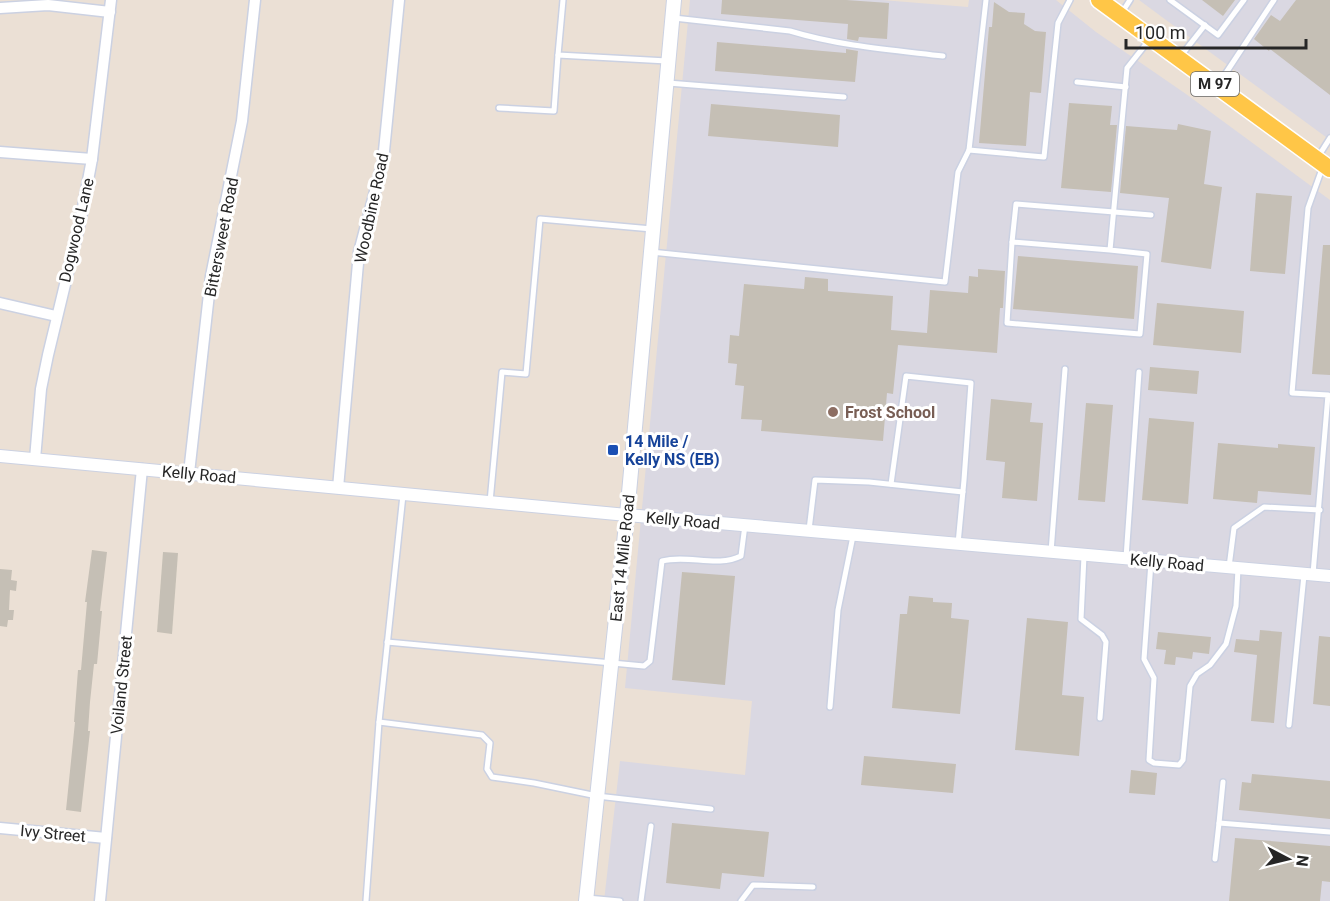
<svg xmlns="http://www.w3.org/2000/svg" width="1330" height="901" viewBox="0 0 1330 901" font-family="Roboto,sans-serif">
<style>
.industrial{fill:#dad8e2}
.building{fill:#c5bfb5}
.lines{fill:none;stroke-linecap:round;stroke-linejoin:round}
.service-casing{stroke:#cbd1e2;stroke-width:8}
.minor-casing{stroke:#cbd1e2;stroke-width:13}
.tertiary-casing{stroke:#cbd1e2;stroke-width:14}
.secondary-casing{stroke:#cbd1e2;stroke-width:16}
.primary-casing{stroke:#fff;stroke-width:19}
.service{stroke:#fff;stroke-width:5}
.minor{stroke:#fff;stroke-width:10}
.tertiary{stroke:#fff;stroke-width:12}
.secondary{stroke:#fff;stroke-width:14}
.primary{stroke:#ffc647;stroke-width:16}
.education-dot{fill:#8d6e63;stroke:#fff;stroke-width:2}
.transit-dot{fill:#1a4fb4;stroke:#fff;stroke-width:2}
.labels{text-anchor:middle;stroke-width:6;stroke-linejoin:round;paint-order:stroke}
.shield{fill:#fff;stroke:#676767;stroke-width:1.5}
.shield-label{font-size:15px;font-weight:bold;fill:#262626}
.street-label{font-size:16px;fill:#262626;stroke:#fff}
.education-label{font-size:16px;font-weight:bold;fill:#785e54;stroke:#fff;text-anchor:start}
.transit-label{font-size:16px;font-weight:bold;fill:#164399;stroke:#fff;text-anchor:start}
</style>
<rect width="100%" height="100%" fill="#ebe0d5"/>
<g class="industrial">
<polygon points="690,0 882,0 968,7 969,0 1056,0 1096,32 1186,94 1330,200 1330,901 604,901 620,761 745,775 752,701 625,688"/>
<polygon points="1139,0 1330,0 1330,140 1166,20"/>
</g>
<g class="building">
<polygon points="722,0 846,0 889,3 887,39 859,37 858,41 847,39 848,24 721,14"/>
<polygon points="1202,0 1235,0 1223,16"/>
<polygon points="1296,0 1330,0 1330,95 1270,49 1269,51 1254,39 1271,15 1280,21"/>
<polygon points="994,2 1009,12 1025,13 1024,24 1035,31 1046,32 1041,93 1030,92 1026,146 979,143 989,27 992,27"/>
<polygon points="717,42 846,53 846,49 858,51 855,82 715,71"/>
<polygon points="1069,103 1112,106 1110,125 1117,125 1111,192 1061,188"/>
<polygon points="711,104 840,115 838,147 708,136"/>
<polygon points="1178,124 1211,131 1204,184 1222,187 1211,269 1161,262 1169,198 1120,193 1126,126 1177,130"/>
<polygon points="1256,193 1292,196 1285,274 1250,271"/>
<polygon points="1323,245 1330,245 1330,375 1312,374"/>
<polygon points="1018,256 1138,266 1134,319 1013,309"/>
<polygon points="978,269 1005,271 1003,308 1000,308 997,353 898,345 893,394 887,393 883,441 761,431 762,420 741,419 744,386 735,385 737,364 728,363 730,335 739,336 744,284 804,289 805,277 828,279 828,291 893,296 891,330 927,333 930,290 968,293 969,276 978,277"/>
<polygon points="1157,303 1244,311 1241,353 1153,345"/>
<polygon points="1150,367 1199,371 1197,394 1148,390"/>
<polygon points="991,399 1032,403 1030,422 1043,423 1037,501 1002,498 1005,462 986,460"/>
<polygon points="1086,403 1113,405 1105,502 1078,500"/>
<polygon points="1149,418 1194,422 1188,504 1142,500"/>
<polygon points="1218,443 1278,448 1278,444 1315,447 1311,495 1258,491 1257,503 1213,499"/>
<polygon points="92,550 107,552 100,611 102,611 97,664 94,664 90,702 88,731 90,731 81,812 66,810 75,722 74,722 78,670 81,670 87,602 85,602"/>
<polygon points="163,552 178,553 172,634 157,632"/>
<polygon points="0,569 12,570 11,580 17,581 16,591 10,590 9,610 14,610 13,620 8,620 7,627 0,626"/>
<polygon points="682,572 735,576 725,685 672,680"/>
<polygon points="909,596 933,598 933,602 952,603 951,618 969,620 960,714 892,708 900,614 907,614"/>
<polygon points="1027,618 1068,622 1062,695 1084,697 1079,756 1015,750"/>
<polygon points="1260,630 1282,632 1274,723 1251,721 1257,655 1234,652 1236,639 1259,641"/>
<polygon points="1158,632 1211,637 1209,654 1193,652 1192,659 1176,657 1175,665 1164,664 1166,650 1156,649"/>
<polygon points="1319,636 1330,637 1330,706 1313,704"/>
<polygon points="864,756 956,764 953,793 861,785"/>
<polygon points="1131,770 1157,773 1155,795 1129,793"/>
<polygon points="1252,774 1330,781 1330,819 1239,810 1242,782 1251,783"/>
<polygon points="672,823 769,832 764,877 722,873 720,889 666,883"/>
<polygon points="1235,838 1330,846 1330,882 1322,881 1320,901 1229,901"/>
</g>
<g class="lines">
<g class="service-casing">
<g id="service">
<polyline points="563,0 558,55 667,61"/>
<polyline points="986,0 969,150 1044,157 1058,23 1070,0"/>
<polyline points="1170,0 1218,35 1244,0"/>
<polyline points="1121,14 1130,0"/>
<path d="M 674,18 L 790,31 C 839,46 892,50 943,56"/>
<polyline points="1180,57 1205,25"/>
<polyline points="1077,82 1126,87"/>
<polyline points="668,83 844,97"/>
<polyline points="1218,85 1274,0"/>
<polyline points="499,108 554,111 558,55"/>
<polyline points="1318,157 1330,138"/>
<polyline points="1012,242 1016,204 1151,215"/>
<polyline points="1110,250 1147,254 1140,334 1007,323 1012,242 1110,250 1127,68 1150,39"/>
<polyline points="651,252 945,282 958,172 969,150"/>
<polyline points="891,484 906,376 971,383 964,480 958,544"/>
<polyline points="490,502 502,372 526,374 540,219 652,229"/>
<polyline points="809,530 815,480 869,482 963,492"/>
<polyline points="1051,552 1065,369"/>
<polyline points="1084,556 1081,619 1102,635 1106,642 1100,718"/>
<polyline points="1126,558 1139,372"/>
<polyline points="1151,562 1144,659 1154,678 1149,760 1154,763 1179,765 1183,760 1190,686 1197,674 1210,665 1226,644 1236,606 1238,569"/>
<polyline points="1229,567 1234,528 1264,507 1320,510"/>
<polyline points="1313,574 1328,395 1292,393 1308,208 1323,166"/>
<path d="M 387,642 L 644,666 L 650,661 L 662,561 C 688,554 717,568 741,556 L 745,525"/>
<polyline points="830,707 838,610 853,536"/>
<polyline points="379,722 482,735 490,743 487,769 492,777 534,783 597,796 711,809"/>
<polyline points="1289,725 1304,575"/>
<polyline points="1219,823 1223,782"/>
<polyline points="1215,859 1219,823 1330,832"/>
<polyline points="587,898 620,901"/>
<polyline points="366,901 379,722 403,495"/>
<polyline points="641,901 651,826"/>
<polyline points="741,901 753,885 813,887"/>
</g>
</g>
<g class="minor-casing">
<g id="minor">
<polyline points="0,8 48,5 110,12"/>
<polyline points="0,152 92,159"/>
<polyline points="0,303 56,316"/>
<polyline points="35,459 41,389 48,355 81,218 92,159 111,0"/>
<polyline points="189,473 211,276 242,121 255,0"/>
<polyline points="338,488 359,252 383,161 399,0"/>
<polyline points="0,828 106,838"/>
<polyline points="100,901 142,469"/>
</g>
</g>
<g class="tertiary-casing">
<polyline id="tertiary" points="0,456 627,515 1330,576"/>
</g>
<g class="secondary-casing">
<polyline id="secondary" points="586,901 627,515 674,0"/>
</g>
<g class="primary-casing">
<polyline id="primary" points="1099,0 1330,169"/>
</g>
<use href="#service" class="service"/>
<use href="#minor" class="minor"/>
<use href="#tertiary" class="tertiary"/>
<use href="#secondary" class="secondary"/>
<use href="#primary" class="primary"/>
</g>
<circle class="education-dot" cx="833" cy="412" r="6"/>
<rect class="transit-dot" x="607" y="444" width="12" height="12" rx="3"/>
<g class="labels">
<rect class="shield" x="1191" y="72" width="48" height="24" rx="4.5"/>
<g class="shield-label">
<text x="1215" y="89">M 97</text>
</g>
<g class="street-label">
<text transform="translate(371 208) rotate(-78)" y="6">Woodbine Road</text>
<text transform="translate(76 230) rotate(-77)" y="6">Dogwood Lane</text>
<text transform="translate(221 237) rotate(-79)" y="6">Bittersweet Road</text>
<text transform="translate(199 474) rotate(5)" y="6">Kelly Road</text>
<text transform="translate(683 520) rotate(5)" y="6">Kelly Road</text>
<text transform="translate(622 558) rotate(-84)" y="6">East 14 Mile Road</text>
<text transform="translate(1167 562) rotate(5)" y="6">Kelly Road</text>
<text transform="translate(121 685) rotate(-84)" y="6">Voiland Street</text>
<text transform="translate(53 833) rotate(5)" y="6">Ivy Street</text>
</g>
<g class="education-label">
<text x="845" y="418">Frost School</text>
</g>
<g class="transit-label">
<text x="625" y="447">14 Mile /<tspan x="625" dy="18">Kelly NS (EB)</tspan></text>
</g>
</g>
<g transform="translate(1288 859) rotate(97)" stroke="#ffffff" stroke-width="4.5" paint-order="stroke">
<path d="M0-4.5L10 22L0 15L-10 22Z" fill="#262626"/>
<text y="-9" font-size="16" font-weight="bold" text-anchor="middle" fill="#262626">N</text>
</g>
<path d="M1126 39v9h180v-9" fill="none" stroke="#262626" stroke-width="3"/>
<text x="1135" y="39" font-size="18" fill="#262626" stroke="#ffffff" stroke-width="4.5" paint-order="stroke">100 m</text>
</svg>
